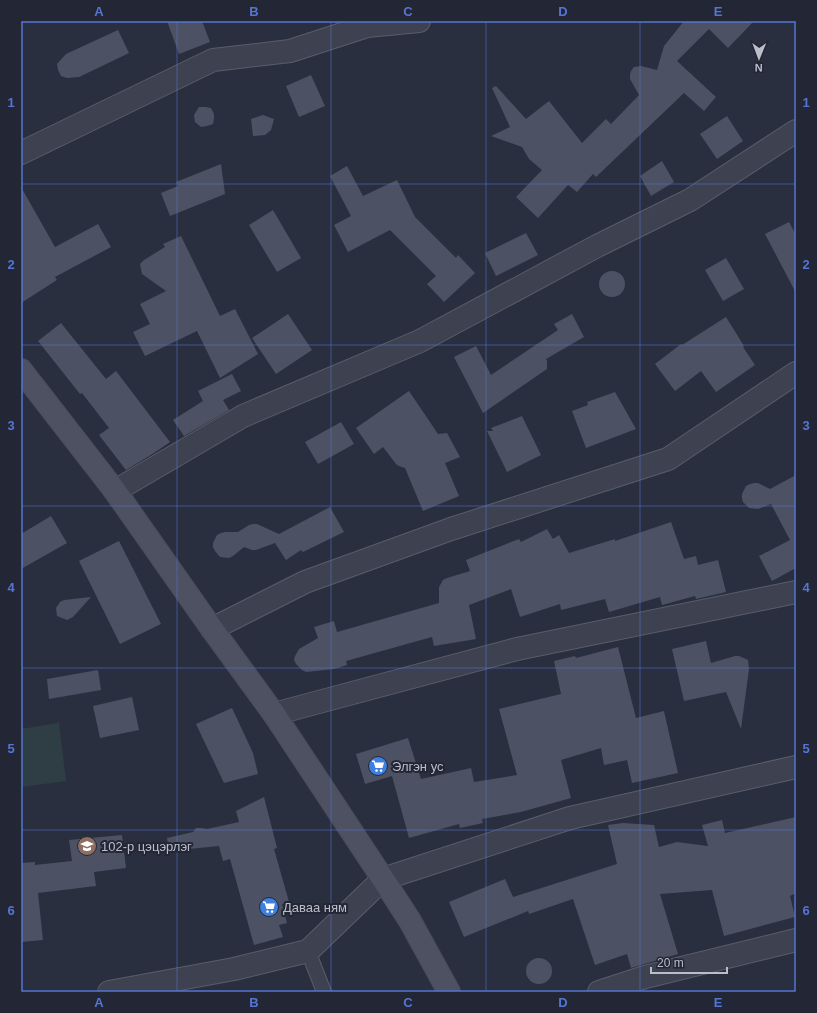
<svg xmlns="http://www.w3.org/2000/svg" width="817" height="1013" viewBox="0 0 817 1013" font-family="Arial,sans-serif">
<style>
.green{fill:#2f3e44}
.building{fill:#4c5263}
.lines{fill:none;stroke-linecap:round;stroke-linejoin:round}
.lane-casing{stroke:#595d6a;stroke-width:16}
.street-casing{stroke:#595d6a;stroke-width:24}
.secondary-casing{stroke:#484b59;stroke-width:24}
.lane{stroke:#3e4250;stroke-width:14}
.street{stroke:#3e4250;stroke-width:22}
.secondary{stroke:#4d5162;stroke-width:22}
.grid{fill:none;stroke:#5475d3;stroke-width:1;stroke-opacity:0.55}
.labels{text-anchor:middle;stroke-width:4;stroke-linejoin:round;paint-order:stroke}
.poi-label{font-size:13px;fill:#bbbeca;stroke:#232735;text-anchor:start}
.neatline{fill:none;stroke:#5475d3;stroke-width:1.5}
.grid-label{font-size:13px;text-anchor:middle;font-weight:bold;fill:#5475d3}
</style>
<rect width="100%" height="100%" fill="#2a2f3f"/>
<polygon class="green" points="59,723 66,781 21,787 21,729"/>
<g class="building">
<polygon points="167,21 202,21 210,42 179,54"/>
<polygon points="684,21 754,21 728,48 709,29 677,61 716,97 704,111 684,93 596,177 593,174 577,192 568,185 538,218 516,197 542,170 529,159 522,147 491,136 510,127 492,88 496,86 526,119 549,101 582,143 606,119 611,124 639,95 630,79 630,75 631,71 634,67 641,66 657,70 664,46"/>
<polygon points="118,30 129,53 79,77 67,78 61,76 58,70 57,64 66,54"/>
<polygon points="311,75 325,106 299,117 286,86"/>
<polygon points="199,107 205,107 211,108 214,114 214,118 213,124 207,126 201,127 195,122 194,115"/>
<polygon points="263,115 274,119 271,130 265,135 253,136 251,119"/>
<polygon points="727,116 743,141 717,159 700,134"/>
<polygon points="662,161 674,182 651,196 640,176"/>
<polygon points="221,164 225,194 170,216 161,193 178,186 176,182"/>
<polygon points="347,166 363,196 397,180 415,217 456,258 458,255 475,273 444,302 427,284 436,276 390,230 348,252 334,225 351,216 330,176"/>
<polygon points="21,187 55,247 98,224 111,247 55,277 57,280 21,303"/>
<polygon points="273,210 301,258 277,272 249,225"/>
<polygon points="789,222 796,235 796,293 765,234"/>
<polygon points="526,233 538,255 496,276 485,253"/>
<polygon points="181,236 220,316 235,309 258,354 220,378 197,331 145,356 133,332 150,324 140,304 166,291 142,274 140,264 144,260 165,247 163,244"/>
<polygon points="726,258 744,289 723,301 705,270"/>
<circle cx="612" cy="284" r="13"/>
<polygon points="288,314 312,350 276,374 252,338"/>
<polygon points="572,314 584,337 546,359 547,361 547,369 483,413 454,357 476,346 491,375 558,330 554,324"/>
<polygon points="726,317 744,346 743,347 755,365 716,392 701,371 675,391 655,364 681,344 682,345"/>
<polygon points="61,323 106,379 116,371 170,442 154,453 126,470 99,435 109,428 82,393 80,394 38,341"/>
<polygon points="232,374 241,391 223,400 229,410 184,436 173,420 203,401 198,391"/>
<polygon points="409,391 438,434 447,433 460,457 445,463 459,496 423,511 405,468 399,466 396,464 383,447 374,454 356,428"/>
<polygon points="615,392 636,429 586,448 572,411 588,405 587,402"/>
<polygon points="522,416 541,455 507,472 487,431 493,431 491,428"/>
<polygon points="341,422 354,444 318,464 305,442"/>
<polygon points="796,475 796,568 772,581 759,556 790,540 771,504 758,509 749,508 743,502 742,498 742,494 746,486 750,484 754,483 758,483 770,489"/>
<polygon points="330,507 344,532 303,552 301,550 286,560 275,543 256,550 252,550 244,547 233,556 229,558 220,557 215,551 213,547 213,543 217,535 221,533 225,532 238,532 249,525 253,524 257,524 279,534"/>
<polygon points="51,516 67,543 21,569 21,534"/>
<polygon points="671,522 684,559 696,556 698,565 718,560 726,592 696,599 695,596 662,605 660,597 609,612 605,599 561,610 560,604 520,617 511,589 469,605 476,639 434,646 432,637 346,661 347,665 334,669 306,672 302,670 296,664 294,660 295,656 299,649 318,638 314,627 334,621 337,632 439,603 439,587 443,580 447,578 470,571 466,560 519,539 521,542 547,529 553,539 559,535 569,553 615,539 615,541"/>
<polygon points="119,541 161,624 120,644 79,561"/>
<polygon points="91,597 73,617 67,620 57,616 56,608 60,602 64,600"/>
<polygon points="706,641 711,663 735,656 739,656 748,660 749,669 741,729 726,692 684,701 672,649"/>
<polygon points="618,647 636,718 664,711 678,773 632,783 627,760 604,765 601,748 561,760 571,798 521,812 482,819 483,823 460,828 459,824 409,838 392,776 365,784 356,754 408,738 421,779 471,768 474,782 517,775 499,709 561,694 554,661 575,656 576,658"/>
<polygon points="98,670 101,690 49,699 47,679"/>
<polygon points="132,697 139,730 100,738 93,706"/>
<polygon points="232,708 253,753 258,774 224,783 196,724"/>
<polygon points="264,797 277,848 274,849 289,902 282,904 287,923 279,925 283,937 254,945 230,859 223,861 219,846 169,851 167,838 193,832 196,828 202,828 207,829 239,822 236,811"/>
<polygon points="796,817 796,893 790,896 795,917 724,936 712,890 660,894 678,954 631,968 627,954 595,965 573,899 529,914 528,911 464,937 449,902 505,879 513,897 617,864 608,825 623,823 654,825 659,847 677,842 708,846 702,825 722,820 725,833"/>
<polygon points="122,835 126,868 94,872 96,886 38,893 43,940 21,942 21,863 35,862 35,865 72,861 69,840"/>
<circle cx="539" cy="971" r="13"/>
</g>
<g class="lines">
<g class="lane-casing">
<polyline id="lane" points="308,951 324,992"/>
</g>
<g class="street-casing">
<g id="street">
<polyline points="21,153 213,60 290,51 367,26 419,21"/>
<polyline points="115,491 243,416 420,341 597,246 690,200 796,131"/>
<polyline points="212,629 305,582 451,529 668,459 796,373"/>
<polyline points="274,714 517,649 796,592"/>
<polyline points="109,992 234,969 308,951 383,879 570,818 796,767"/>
<polyline points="599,992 645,977 796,940"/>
</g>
</g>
<g class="secondary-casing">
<polyline id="secondary" points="21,370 115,491 212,629 274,714 383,879 410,921 449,992"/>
</g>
<use href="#lane" class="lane"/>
<use href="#street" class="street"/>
<use href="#secondary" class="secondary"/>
</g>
<path class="grid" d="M 177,21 L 177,992M 331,21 L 331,992M 486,21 L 486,992M 640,21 L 640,992M 21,184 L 796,184M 21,345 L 796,345M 21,506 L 796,506M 21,668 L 796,668M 21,830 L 796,830"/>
<defs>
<g id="supermarket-disc" transform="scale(1)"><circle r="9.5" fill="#3f7fe0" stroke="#232735"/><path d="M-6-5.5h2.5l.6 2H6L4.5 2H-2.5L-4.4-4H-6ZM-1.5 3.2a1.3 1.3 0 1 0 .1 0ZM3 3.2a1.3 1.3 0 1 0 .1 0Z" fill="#fff"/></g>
<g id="school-disc" transform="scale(1)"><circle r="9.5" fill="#8d6e63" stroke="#232735"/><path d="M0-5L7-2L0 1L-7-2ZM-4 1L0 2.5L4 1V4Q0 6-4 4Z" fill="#fff"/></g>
</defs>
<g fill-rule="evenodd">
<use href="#supermarket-disc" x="378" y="766"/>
<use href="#school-disc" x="87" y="846"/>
<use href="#supermarket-disc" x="269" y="907"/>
</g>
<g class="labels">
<g class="poi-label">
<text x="392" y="771">Элгэн ус</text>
<text x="101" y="851">102-р цэцэрлэг</text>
<text x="283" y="912">Даваа ням</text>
</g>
</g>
<rect width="817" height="1013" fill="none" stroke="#232735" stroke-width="44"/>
<g transform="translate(759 58) rotate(181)" stroke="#232735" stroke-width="3" paint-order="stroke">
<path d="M0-3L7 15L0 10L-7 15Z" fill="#bbbeca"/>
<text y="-6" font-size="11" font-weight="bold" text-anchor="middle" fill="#bbbeca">N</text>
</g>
<path d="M651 967v6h76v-6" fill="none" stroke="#bbbeca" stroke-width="2"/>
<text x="657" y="967" font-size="12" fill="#bbbeca" stroke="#232735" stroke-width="3" paint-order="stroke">20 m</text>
<rect x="22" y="22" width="773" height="969" class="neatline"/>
<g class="grid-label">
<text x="99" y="16">A</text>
<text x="254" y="16">B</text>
<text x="408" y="16">C</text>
<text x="563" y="16">D</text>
<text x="718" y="16">E</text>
<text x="11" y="107">1</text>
<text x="806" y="107">1</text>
<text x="11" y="269">2</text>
<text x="806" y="269">2</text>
<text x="11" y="430">3</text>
<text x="806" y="430">3</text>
<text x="11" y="592">4</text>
<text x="806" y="592">4</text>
<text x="11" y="753">5</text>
<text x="806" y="753">5</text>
<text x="11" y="915">6</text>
<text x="806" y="915">6</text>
<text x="99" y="1007">A</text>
<text x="254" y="1007">B</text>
<text x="408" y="1007">C</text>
<text x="563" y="1007">D</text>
<text x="718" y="1007">E</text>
</g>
</svg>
